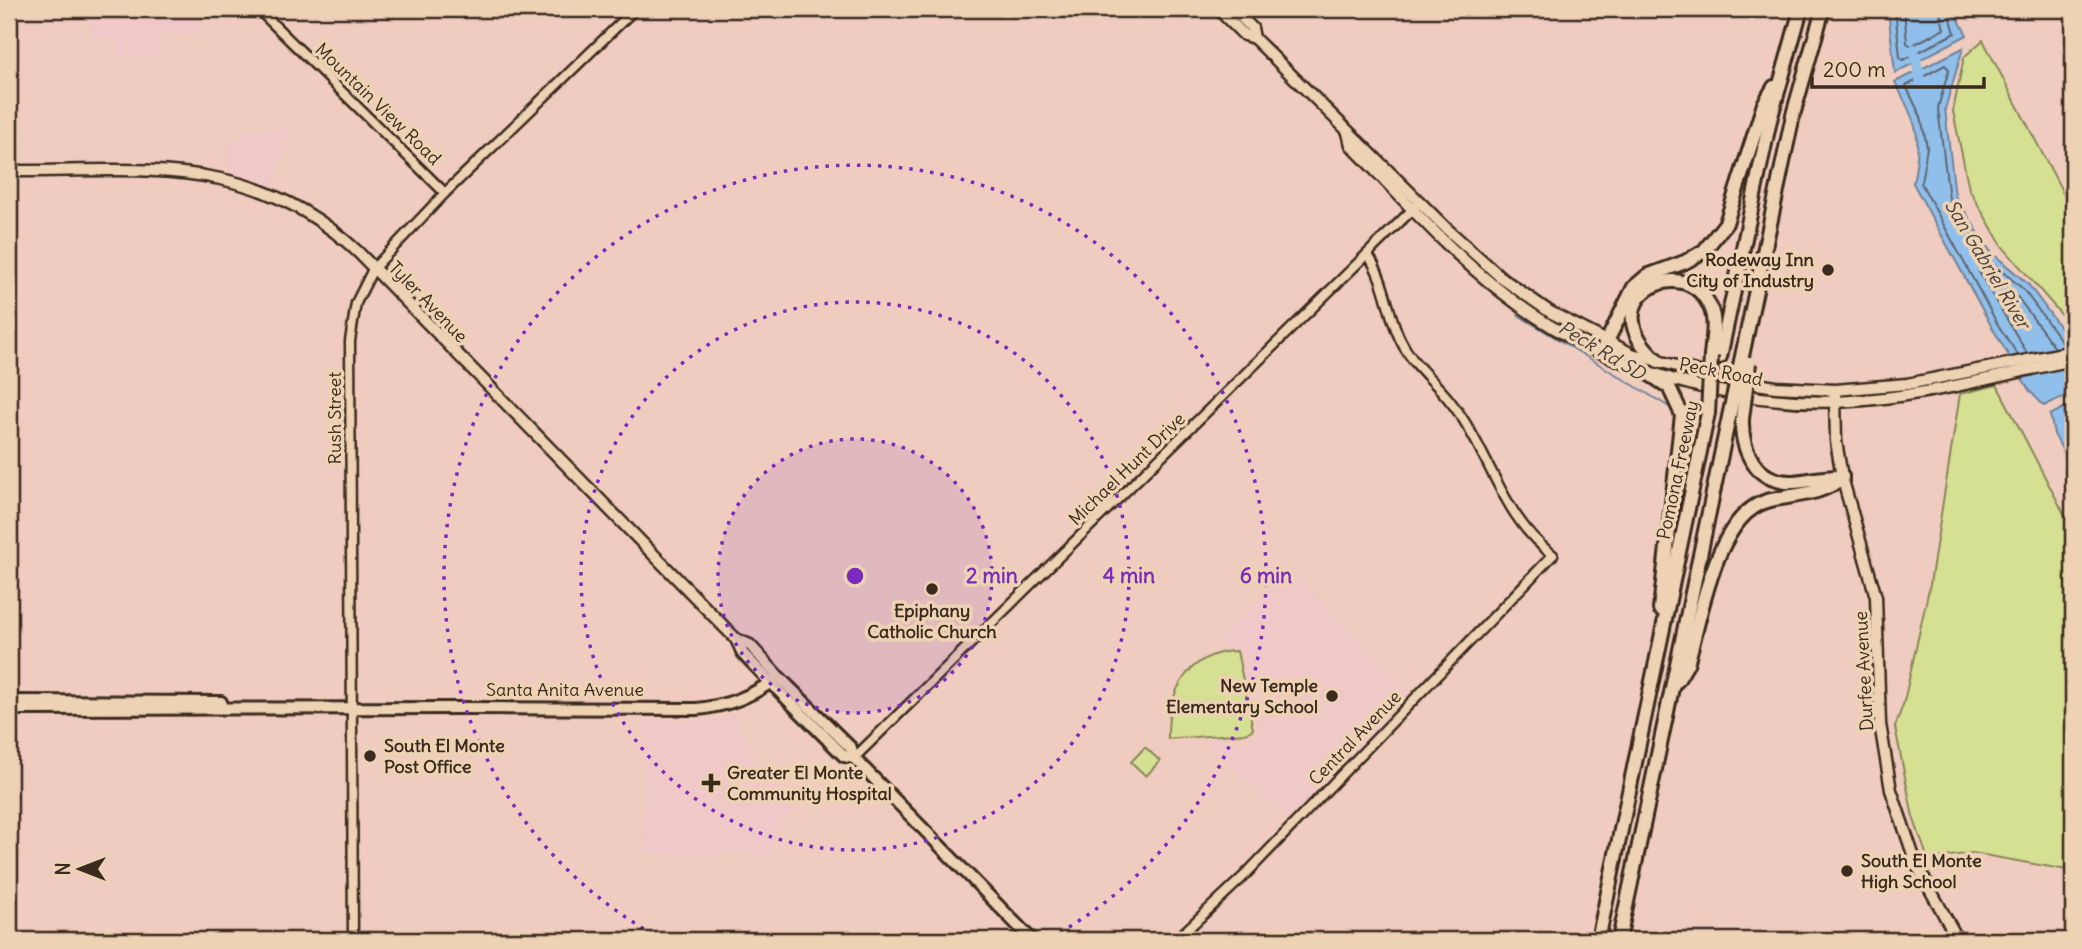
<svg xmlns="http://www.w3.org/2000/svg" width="2082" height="949" viewBox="0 0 2082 949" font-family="Delius,sans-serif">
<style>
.built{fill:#f0c8c7}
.green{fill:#d5e093;stroke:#888558;stroke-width:2}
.water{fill:#91bfeb;stroke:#6f8399;stroke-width:2}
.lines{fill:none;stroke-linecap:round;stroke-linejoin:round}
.shore{stroke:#5d6670;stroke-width:2}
.stream{stroke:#6f8399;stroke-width:2}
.river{stroke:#91bfeb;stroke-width:10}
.tertiary-casing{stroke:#3b2a1e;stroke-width:13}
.secondary-casing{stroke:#3b2a1e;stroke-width:15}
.primary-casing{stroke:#3b2a1e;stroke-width:16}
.motorway-casing{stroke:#3b2a1e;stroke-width:18}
.tertiary{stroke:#edd2b4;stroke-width:8}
.secondary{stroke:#edd2b4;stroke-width:10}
.primary{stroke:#edd2b4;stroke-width:10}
.motorway{stroke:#edd2b4;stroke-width:12}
.motorway-bridge-casing{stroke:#3b2a1e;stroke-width:18;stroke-linecap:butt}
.motorway-bridge{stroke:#edd2b4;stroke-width:12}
.ring{fill:none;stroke:#7b2cbf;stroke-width:3.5;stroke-dasharray:3.5 7}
.poi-dot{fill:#3b2a1e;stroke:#edd2b4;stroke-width:2.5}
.labels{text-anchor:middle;stroke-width:7;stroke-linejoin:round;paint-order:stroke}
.street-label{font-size:18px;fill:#3b2a1e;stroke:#edd2b4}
.poi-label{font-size:18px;font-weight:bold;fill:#3b2a1e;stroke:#edd2b4;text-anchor:start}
.water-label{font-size:19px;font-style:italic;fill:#48403d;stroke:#edd2b4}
.centre{fill:#7b2cbf;stroke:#edd2b4;stroke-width:3.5}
.ring-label{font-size:21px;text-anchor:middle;font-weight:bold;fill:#7b2cbf;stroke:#edd2b4;stroke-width:7;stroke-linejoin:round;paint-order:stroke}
</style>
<rect width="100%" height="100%" fill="#efccbf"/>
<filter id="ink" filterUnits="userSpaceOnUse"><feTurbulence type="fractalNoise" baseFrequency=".0143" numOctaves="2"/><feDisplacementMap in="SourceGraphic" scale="14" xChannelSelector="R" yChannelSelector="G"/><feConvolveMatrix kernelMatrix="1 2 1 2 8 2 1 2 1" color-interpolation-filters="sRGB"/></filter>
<g filter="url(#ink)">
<g class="built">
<polygon points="91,9 199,9 199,34 159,34 159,57 115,56 115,39 90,38"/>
<polygon points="292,128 270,190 227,176 227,140 241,140 241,131"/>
<polygon points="1290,569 1412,693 1288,821 1205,740 1229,735 1230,743 1257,740 1259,699 1245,687 1239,651 1230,650 1220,638"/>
<polygon points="736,714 750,753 797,802 779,826 771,855 643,854 643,720 717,719"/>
</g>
<g class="green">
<polygon points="1983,40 2073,212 2073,328 2002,246 1969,189 1953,111 1964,57"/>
<polygon points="1997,385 2073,531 2073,871 1973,853 1928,859 1913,817 1895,727 1904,702 1930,584 1960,394"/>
<path d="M 1237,651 L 1253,729 L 1247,733 L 1168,739 C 1167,695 1186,652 1237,651 Z"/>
<polygon points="1145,747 1160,761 1146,776 1131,762"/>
</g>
<g class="water">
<polygon points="1888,9 1953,9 1967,35 1895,73"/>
<path d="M 1963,48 L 1945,109 L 1955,196 L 1990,251 L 2028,284 L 2073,345 L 2073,392 L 2044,406 L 2029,390 L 1993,329 L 1913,183 C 1923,135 1917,125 1895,82 Z"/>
<polygon points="2073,403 2073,470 2054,434 2050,415"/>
</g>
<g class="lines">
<g class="shore">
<polyline points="1895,9 1900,57 1903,60 1955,33 1948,9"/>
<polyline points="1904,9 1907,43 1911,46 1944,29 1939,9"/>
<polyline points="2027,353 1979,272 1981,267 2016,295 2055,348"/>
<polyline points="2018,355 1998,325 1921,183 1927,147 1921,117 1906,86 1945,65 1949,69 1938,108 1949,199 1984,256 2023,289 2065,346"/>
</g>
<polyline class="stream" points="1518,315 1671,408"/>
<polyline class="river" points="1914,49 1921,84"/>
<g class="tertiary-casing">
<g id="tertiary">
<polyline points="258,9 445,193"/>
<polyline points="854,758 1416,206"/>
<polyline points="353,940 350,341 356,303 373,269 445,193 635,9"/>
<path d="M 1176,940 L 1244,876 L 1553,555 C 1501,517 1489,449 1450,401 C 1433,379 1412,365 1400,339 C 1387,312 1385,279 1368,255"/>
</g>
</g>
<g class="secondary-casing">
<g id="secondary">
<polyline points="1218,9 1244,35 1254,38 1447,229 1503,279 1550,312 1632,354 1725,379 1776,387 1835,390 1907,384 2073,351"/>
<polyline points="1233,9 1252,28 1254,38"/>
<path d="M 1348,133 L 1351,145 C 1400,195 1447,250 1503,293 C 1602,371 1740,411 1865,400 C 1935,394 2005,374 2073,360"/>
<path d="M 9,171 C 142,172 252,152 358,252 L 736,639 L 743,654 L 771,683"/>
<polyline points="1835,395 1836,441 1842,477 1876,597 1880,724 1891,790 1917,866 1958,940"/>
<polyline points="736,639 750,645 779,677"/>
</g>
</g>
<g class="primary-casing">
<g id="primary">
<polyline points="771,683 844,756 854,758"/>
<polyline points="9,701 221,702"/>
<path d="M 9,709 C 238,709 467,707 696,709 C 729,706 752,696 779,677 L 851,748 L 854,758 L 1032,940"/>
</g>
</g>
<g class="motorway-casing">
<g id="motorway">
<polyline points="1602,351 1634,287 1647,276 1685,262 1704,251 1726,223 1764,104 1774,87"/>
<polyline points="1720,357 1770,120 1801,9"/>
<path d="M 1658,361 C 1587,300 1685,248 1710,307 C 1717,322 1712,341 1711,356"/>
<polyline points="1741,361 1793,115 1823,9"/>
<polyline points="1637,366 1669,387 1682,415 1660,609"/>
<path d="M 1742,419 C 1741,451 1756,483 1793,482 C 1810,481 1824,476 1842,477"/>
<path d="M 1677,681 L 1687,664 C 1701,618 1715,516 1767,501 C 1792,494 1823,496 1842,477"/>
<polyline points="1598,940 1708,413"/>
<polyline points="1619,940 1729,417"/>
</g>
</g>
<use href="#tertiary" class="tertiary"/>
<use href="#secondary" class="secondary"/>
<use href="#primary" class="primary"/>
<use href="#motorway" class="motorway"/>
<g class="motorway-bridge-casing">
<g id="motorway-bridge">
<polyline points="1708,413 1711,356"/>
<polyline points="1729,417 1741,361"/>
<polyline points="1742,419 1749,363"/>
</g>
</g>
<use href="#motorway-bridge" class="motorway-bridge"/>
</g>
</g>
<circle cx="855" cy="576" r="137" fill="#7b2cbf" fill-opacity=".12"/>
<g class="ring">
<circle cx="855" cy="576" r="137"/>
<circle cx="855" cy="576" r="274"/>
<path d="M662 939A411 411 0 1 1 1048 939"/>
</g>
<g class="poi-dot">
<circle cx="1828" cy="270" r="7"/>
<circle cx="932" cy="589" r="7"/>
<circle cx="1332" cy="696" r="7"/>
<circle cx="370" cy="756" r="7"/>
<path d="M707.5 772.5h7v7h7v7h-7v7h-7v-7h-7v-7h7z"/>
<circle cx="1847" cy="871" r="7"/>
</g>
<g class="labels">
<g class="street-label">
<text transform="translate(378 104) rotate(44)" y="6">Mountain View Road</text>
<text transform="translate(428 302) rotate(46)" y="6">Tyler Avenue</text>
<text transform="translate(1721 372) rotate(11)" y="6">Peck Road</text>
<text transform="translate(335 418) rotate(-90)" y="6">Rush Street</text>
<text transform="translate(1127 469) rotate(-44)" y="6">Michael Hunt Drive</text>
<text transform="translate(1678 470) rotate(-78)" y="6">Pomona Freeway</text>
<text transform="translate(1864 671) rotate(-93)" y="6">Durfee Avenue</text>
<text x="565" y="696">Santa Anita Avenue</text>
<text transform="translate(1355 738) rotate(-46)" y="6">Central Avenue</text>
</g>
<g class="poi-label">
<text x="1814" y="266" text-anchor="end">Rodeway Inn<tspan x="1814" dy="21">City of Industry</tspan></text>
<text x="932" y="617" text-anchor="middle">Epiphany<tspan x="932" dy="21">Catholic Church</tspan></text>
<text x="1318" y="692" text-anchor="end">New Temple<tspan x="1318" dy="21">Elementary School</tspan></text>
<text x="384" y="752">South El Monte<tspan x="384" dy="21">Post Office</tspan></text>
<text x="727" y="779">Greater El Monte<tspan x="727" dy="21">Community Hospital</tspan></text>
<text x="1861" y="867">South El Monte<tspan x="1861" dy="21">High School</tspan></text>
</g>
<g class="water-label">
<text transform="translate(1988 264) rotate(59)" y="7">San Gabriel River</text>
<text transform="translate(1602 350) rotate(31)" y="7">Peck Rd SD</text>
</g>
</g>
<circle cx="855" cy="576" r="10" class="centre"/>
<g class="ring-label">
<text x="992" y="583">2 min</text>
<text x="1129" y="583">4 min</text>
<text x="1266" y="583">6 min</text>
</g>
<rect width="2082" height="949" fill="none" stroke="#edd2b4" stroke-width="35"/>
<rect x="18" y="18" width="2047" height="914" fill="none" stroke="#3b2a1e" stroke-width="2.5" filter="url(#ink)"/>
<g transform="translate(80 869) rotate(270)" stroke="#edd2b4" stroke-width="5" paint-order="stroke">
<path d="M0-5L12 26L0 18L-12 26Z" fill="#3b2a1e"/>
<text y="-10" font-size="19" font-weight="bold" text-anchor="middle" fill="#3b2a1e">N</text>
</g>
<path d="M1812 77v10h172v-10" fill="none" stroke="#3b2a1e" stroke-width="3.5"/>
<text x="1823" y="77" font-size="21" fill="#3b2a1e" stroke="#edd2b4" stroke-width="5" paint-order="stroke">200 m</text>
</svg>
